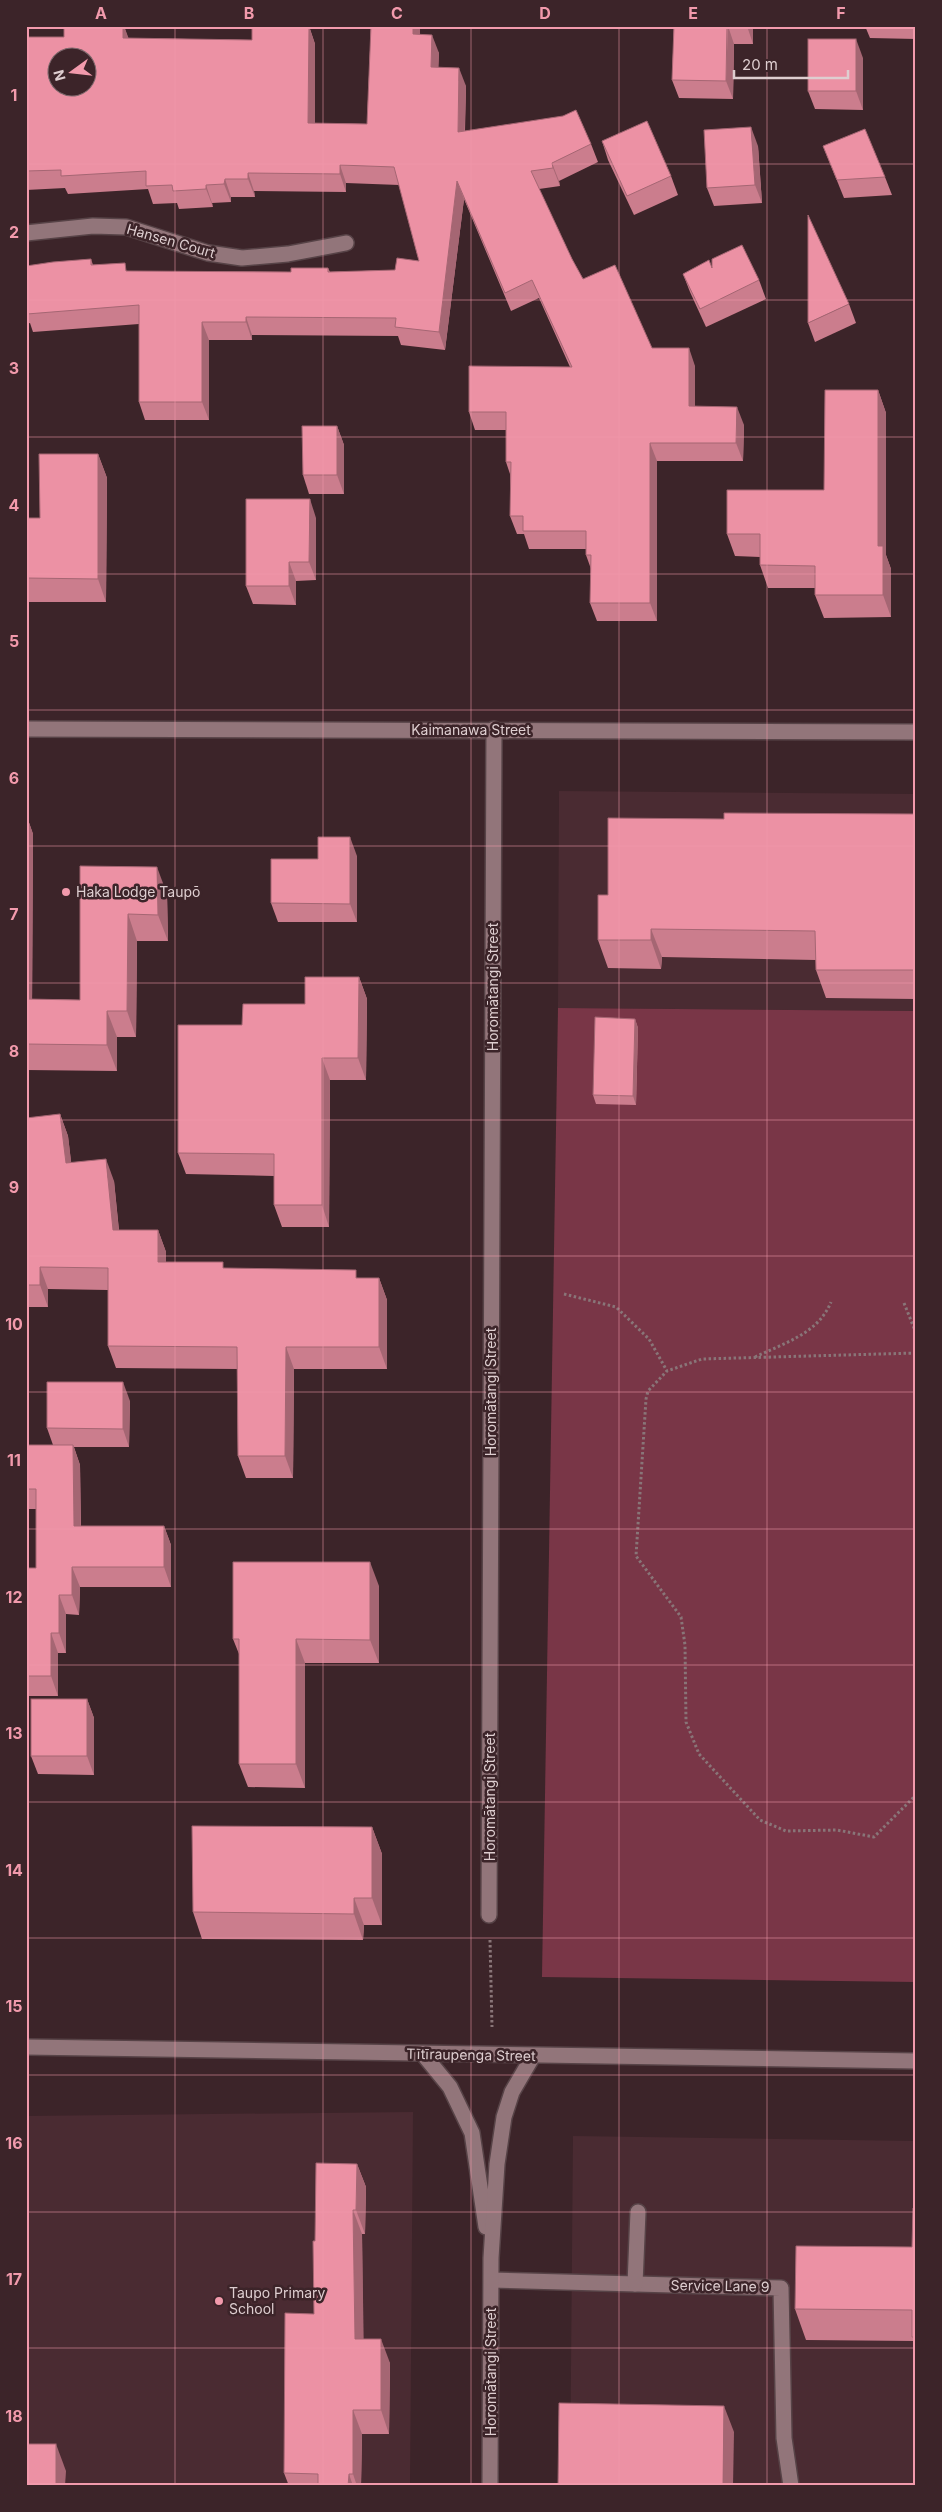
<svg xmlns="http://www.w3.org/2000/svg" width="942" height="2512" viewBox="0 0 942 2512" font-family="Inter,sans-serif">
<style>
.built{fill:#4a2b32}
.green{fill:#793647}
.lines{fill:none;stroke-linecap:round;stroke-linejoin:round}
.lane-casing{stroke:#574347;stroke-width:18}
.street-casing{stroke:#574347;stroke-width:18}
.secondary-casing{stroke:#574347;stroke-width:18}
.path{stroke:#897578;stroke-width:3;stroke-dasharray:2.5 2.5;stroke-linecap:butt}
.lane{stroke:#92757a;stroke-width:15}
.street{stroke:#92757a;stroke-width:15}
.secondary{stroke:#92757a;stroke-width:15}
.wall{fill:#cb7d8d}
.shaded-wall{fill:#a56673}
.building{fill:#ec91a4;stroke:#a56673;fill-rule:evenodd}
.grid{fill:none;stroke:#f29aac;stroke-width:1;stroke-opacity:0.55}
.poi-dot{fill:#f29aac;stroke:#3c2429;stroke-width:2}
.labels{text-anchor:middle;stroke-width:5;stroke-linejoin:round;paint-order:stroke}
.street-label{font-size:14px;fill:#deced0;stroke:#3c2429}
.poi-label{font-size:14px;fill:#deced0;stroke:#3c2429;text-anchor:start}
.neatline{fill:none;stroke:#f29aac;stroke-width:2}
.grid-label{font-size:16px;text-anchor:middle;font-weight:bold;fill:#f29aac}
</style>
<rect width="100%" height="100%" fill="#3c2429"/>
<g class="built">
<polygon points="559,791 916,794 916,1011 558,1008"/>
<polygon points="413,2112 410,2486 26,2486 26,2116"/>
<polygon points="573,2136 916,2141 916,2486 570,2486"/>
</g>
<polygon class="green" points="558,1008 916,1011 916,1982 542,1977"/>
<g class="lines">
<g class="lane-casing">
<g id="lane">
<polyline points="492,2280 781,2288 784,2438 791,2486"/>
<polyline points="635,2284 638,2212"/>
</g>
</g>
<g class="street-casing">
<g id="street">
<polyline points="26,233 93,226 126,227 208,253 242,258 288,254 346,243"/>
<polyline points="26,729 916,732"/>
<polyline points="489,1915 494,729"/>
<polyline points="423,2054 450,2087 472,2133 486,2227"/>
<polyline points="490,2486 491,2258 497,2164 504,2117 512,2092 533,2056"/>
</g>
</g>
<g class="secondary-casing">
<polyline id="secondary" points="26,2047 916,2061"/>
</g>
<g class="path">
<polyline points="564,1294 616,1307 649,1339 667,1371"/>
<polyline points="904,1303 916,1333"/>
<polyline points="916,1353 702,1359 667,1371 648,1391 646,1399 636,1556 681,1617 685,1645 686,1722 699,1754 760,1820 786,1831 837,1830 874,1837 916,1795"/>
<path d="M 755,1357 C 784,1343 818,1334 831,1302"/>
<polyline points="490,1940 492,2027"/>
</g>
<use href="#lane" class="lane"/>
<use href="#street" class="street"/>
<use href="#secondary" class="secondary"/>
</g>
<g class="wall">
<polygon points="64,26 124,26 128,38 252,40 309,26 315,44 315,123 367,124 371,26 420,26 420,34 439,53 438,67 466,86 465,131 591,144 598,162 559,181 560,186 539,189 572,259 583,279 652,348 695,366 695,406 744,425 743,461 657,461 657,621 597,621 590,603 591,569 586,555 586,549 529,549 524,534 517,534 510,516 510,474 506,462 506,430 475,430 469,412 570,367 539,298 511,311 464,199 445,350 401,345 398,336 252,335 252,340 209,340 209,420 145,420 139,402 139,324 33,332 30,323 26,324 26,266 91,259 93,265 128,271 291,272 328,268 330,272 395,270 419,261 399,185 346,183 346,192 254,191 255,197 231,197 231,202 212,203 213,207 179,209 177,203 153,204 148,189 68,194 65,188 26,190 26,37 64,37"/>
<polygon points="674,26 753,26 753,44 734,44 733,99 679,98 672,80"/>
<polygon points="865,26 916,26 916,39 870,38"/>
<polygon points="863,58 863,110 815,109 808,91"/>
<polygon points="602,141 671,176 678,195 634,215 608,160"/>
<polygon points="758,146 762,203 714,206 707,188"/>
<polygon points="823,146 885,177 892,195 844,198"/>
<polygon points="712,268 759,280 766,299 706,327 690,292 683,274"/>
<polygon points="849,304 856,323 815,342 808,323"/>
<polygon points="878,390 886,413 886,555 891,569 891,617 824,618 815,595 815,588 768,588 760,565 760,557 735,556 727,534 824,490"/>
<polygon points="337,426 344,445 344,494 309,494 303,475"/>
<polygon points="98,454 107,478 106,602 26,602 26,518 40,518"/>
<polygon points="316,518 316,580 296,581 296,605 253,604 246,586"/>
<polygon points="26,814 33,834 32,999 80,1000 80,866 167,894 168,941 137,941 136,1037 117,1037 117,1071 26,1070"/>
<polygon points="916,814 916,999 826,998 816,970 816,960 662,957 661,969 608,968 598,940 608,895 724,819"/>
<polygon points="357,856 357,922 278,922 271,903 318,859"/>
<polygon points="359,977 367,999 366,1080 330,1080 329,1227 282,1227 274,1205 274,1176 186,1174 178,1153 242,1025 305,1004"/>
<polygon points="635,1019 638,1028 636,1105 596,1104 593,1095"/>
<polygon points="60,1114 68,1136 71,1162 114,1181 119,1230 158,1230 166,1252 166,1262 225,1268 359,1278 379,1278 387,1300 387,1369 294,1369 293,1478 246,1478 238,1456 237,1369 116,1368 108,1346 108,1290 48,1289 48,1307 26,1307 26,1139"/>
<polygon points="130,1401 129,1447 74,1447 80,1465 81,1526 164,1526 171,1545 171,1587 80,1587 79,1615 66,1614 66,1653 58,1653 58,1696 26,1696 26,1568 36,1568 36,1509 26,1509 26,1445 53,1445 47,1428"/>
<polygon points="379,1586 379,1663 305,1663 305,1788 248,1787 239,1764 239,1654 233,1639"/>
<polygon points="87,1699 94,1718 94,1775 38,1774 31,1756"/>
<polygon points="372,1827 382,1854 382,1925 364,1925 363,1940 202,1939 193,1912"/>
<polygon points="357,2164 366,2187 365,2234 362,2234 363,2339 390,2363 389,2434 362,2434 361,2486 289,2486 284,2473 314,2314 315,2241"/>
<polygon points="916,2208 916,2346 914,2341 806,2340 795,2309 912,2247"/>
</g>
<g class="shaded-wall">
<polygon points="123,26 124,26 130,42 123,38"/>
<polygon points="309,26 315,44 315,141 308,123"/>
<polygon points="413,26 420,26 420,52 413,34"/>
<polygon points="728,26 734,44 733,99 726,81"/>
<polygon points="747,26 753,26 753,44"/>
<polygon points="432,35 439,53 438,85 431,67"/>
<polygon points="856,39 863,58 863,110 856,91"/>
<polygon points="459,68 466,86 464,150 458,132"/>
<polygon points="751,127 758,146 762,203 755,185"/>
<polygon points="552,163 559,181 560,186 553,168"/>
<polygon points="340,165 346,183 346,192 340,174"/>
<polygon points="248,173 254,191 255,197 248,179"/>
<polygon points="225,179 231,197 231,202 224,184"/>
<polygon points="457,181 464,199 445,350 439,332"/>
<polygon points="206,185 212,203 213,207 206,189"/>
<polygon points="246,317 252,335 252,340 246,322"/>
<polygon points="202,322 209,340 209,420 202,402"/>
<polygon points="689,348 695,366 695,424 689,406"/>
<polygon points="878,390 886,413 886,555 891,569 891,617 883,595 878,546"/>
<polygon points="737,407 744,425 743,461 736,443"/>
<polygon points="337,426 344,445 344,494 337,475"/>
<polygon points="650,443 657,461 657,621 650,603"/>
<polygon points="98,454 107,478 106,602 98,579"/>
<polygon points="310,499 316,518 316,580 309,562"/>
<polygon points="289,562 296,581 296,605 289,586"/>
<polygon points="26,814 33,834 32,1026 26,1009"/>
<polygon points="350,837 357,856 357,922 350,904"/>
<polygon points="157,867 167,894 168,941 158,915"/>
<polygon points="128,914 137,941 136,1037 127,1011"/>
<polygon points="651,929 662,957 661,969 651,940"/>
<polygon points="359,977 367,999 366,1080 358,1058"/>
<polygon points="107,1011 117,1037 117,1071 107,1045"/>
<polygon points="635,1019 638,1028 636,1105 633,1096"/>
<polygon points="322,1058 330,1080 329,1227 322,1205"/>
<polygon points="60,1114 68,1136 74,1185 66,1163"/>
<polygon points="106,1159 114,1181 121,1252 113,1230"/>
<polygon points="158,1230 166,1252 166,1284 158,1262"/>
<polygon points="40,1267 48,1289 48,1307 40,1285"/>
<polygon points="379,1278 387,1300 387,1369 379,1347"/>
<polygon points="286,1347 294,1369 293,1478 285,1456"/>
<polygon points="123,1382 130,1401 129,1447 123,1429"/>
<polygon points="73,1445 80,1465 81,1546 74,1526"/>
<polygon points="164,1526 171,1545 171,1587 164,1567"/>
<polygon points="370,1562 379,1586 379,1663 370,1640"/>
<polygon points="72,1567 80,1587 79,1615 72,1595"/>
<polygon points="59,1595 66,1614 66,1653 59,1633"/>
<polygon points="51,1633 58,1653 58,1696 51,1676"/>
<polygon points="296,1639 305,1663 305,1788 296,1764"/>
<polygon points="87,1699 94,1718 94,1775 87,1756"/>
<polygon points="372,1827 382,1854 382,1925 372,1898"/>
<polygon points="354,1898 364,1925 363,1940 354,1914"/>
<polygon points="357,2164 366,2187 365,2234 356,2210"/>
<polygon points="353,2210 362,2234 364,2362 355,2339"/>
<polygon points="381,2339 390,2363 389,2434 381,2410"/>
<polygon points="724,2406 734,2432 733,2486 723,2486"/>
<polygon points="353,2410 362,2434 361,2486 357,2486 353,2474"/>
<polygon points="56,2444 66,2471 65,2486 56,2486"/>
<polygon points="349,2474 353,2486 348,2486"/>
</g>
<g class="building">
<path d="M 64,26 L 123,26 L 123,38 L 252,40 L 252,26 L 309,26 L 308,123 L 367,124 L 371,26 L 413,26 L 413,34 L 432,35 L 431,67 L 459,68 L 458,132 L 563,116 L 576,110 L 591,144 L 552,163 L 553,168 L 531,171 L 572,259 L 583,279 L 615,265 L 652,348 L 689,348 L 689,406 L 737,407 L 736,443 L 650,443 L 650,603 L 590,603 L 591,555 L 586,555 L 586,531 L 523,531 L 523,516 L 510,516 L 511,462 L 506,462 L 506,412 L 469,412 L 469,366 L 572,367 L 532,280 L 505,293 L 457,181 L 439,332 L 395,327 L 396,318 L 246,317 L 246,322 L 202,322 L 202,402 L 139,402 L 139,305 L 27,314 L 26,266 L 53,262 L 91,259 L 91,265 L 125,263 L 126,271 L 291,272 L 291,268 L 328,268 L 328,272 L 395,270 L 397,258 L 419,261 L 394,167 L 340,165 L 340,174 L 248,173 L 248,179 L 225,179 L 224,184 L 206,185 L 206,189 L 173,191 L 172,185 L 146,186 L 146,171 L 61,176 L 61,170 L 26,171 L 26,37 L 64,37 ZM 58,58 L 88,58 L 88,88 L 58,88 Z"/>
<polygon points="674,26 727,26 726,81 672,80"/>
<rect x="808" y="39" width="48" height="52"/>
<polygon points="647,121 671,176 627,196 602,141"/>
<polygon points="751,127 755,185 707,188 704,130"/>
<polygon points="865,129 885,177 837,180 823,146"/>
<polygon points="808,215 849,304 808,323"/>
<polygon points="742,245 759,280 700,309 683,274 709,260 712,268 712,259"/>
<polygon points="825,390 878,390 878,546 883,546 883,595 815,595 815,566 760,565 760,534 727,534 727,490 824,490"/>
<polygon points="302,426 337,426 337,475 303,475"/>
<polygon points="39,454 98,454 98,579 26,578 26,518 40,518"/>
<polygon points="246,499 310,499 309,562 289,562 289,586 246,586"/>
<polygon points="724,813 916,814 916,970 816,970 815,931 651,929 651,940 598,940 598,895 608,895 608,818 724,819"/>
<polygon points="318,837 350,837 350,904 271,903 271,859 318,859"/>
<polygon points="80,866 157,867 158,915 128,914 127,1011 107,1011 107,1045 26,1044 26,999 80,1000"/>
<polygon points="305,977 359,977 358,1058 322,1058 322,1205 274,1205 274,1154 178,1153 178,1025 242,1025 243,1004 305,1004"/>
<polygon points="595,1017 635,1019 633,1096 593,1095"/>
<polygon points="60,1114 66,1163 106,1159 113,1230 158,1230 158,1262 223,1262 223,1268 356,1270 356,1278 379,1278 379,1347 286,1347 285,1456 238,1456 237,1347 108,1346 108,1268 40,1267 40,1285 26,1285 26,1139 27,1139 26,1118"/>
<polygon points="47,1382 123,1382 123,1429 47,1428"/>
<polygon points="26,1445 73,1445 74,1526 164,1526 164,1567 72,1567 72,1595 59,1595 59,1633 51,1633 51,1676 26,1676 26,1568 36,1568 36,1489 26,1489"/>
<polygon points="233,1562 370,1562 370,1640 296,1639 296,1764 239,1764 239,1639 233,1639"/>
<rect x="31" y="1699" width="56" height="57"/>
<polygon points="192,1826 372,1827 372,1898 354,1898 354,1914 193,1912"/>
<polygon points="316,2163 357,2164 356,2210 353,2210 355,2339 381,2339 381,2410 353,2410 353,2474 349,2474 348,2486 318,2486 318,2474 284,2473 285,2313 314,2314 313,2241 315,2241"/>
<polygon points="913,2208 916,2208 916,2337 912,2337 912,2310 795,2309 796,2246 912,2247"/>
<polygon points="559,2403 724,2406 723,2486 558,2486"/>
<rect x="26" y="2444" width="30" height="42"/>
</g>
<path class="grid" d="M 175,26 L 175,2486M 323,26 L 323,2486M 471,26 L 471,2486M 619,26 L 619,2486M 767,26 L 767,2486M 26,164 L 916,164M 26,300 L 916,300M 26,437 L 916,437M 26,574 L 916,574M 26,710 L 916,710M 26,846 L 916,846M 26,983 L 916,983M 26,1120 L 916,1120M 26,1256 L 916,1256M 26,1392 L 916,1392M 26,1529 L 916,1529M 26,1665 L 916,1665M 26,1802 L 916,1802M 26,1938 L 916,1938M 26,2075 L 916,2075M 26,2212 L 916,2212M 26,2348 L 916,2348"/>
<g class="poi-dot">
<circle cx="66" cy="892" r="5"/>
<circle cx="219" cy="2301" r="5"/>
</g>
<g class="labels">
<g class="street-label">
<text transform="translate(171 241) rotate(16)" y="5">Hansen Court</text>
<text x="471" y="735">Kaimanawa Street</text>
<text transform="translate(493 987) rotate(-90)" y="5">Horomātangi Street</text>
<text transform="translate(491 1392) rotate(-90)" y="5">Horomātangi Street</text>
<text transform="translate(490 1797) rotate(-90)" y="5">Horomātangi Street</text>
<text transform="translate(471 2055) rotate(1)" y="5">Tītīraupenga Street</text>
<text transform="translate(720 2286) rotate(1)" y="5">Service Lane 9</text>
<text transform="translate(491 2372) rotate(-90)" y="5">Horomātangi Street</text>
</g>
<g class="poi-label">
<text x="76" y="897">Haka Lodge Taupō</text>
<text x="229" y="2298">Taupo Primary<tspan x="229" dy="16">School</tspan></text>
</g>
</g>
<rect width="942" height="2512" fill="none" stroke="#3c2429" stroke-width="55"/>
<g transform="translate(72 72) rotate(255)"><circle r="24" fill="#3c2429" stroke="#7d686c"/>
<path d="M0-4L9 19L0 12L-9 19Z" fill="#f29aac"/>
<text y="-8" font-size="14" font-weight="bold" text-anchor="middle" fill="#deced0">N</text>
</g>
<path d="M734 70v8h114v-8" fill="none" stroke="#deced0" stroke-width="2.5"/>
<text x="742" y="70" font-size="15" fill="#deced0" stroke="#3c2429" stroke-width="4" paint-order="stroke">20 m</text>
<rect x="28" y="28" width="886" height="2456" class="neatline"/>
<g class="grid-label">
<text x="101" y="19">A</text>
<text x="249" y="19">B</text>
<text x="397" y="19">C</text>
<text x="545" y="19">D</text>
<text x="693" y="19">E</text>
<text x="841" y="19">F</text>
<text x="14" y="101">1</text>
<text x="14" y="238">2</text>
<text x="14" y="374">3</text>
<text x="14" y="511">4</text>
<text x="14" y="647">5</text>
<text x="14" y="784">6</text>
<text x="14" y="920">7</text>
<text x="14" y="1057">8</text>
<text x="14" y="1193">9</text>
<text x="14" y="1330">10</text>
<text x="14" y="1466">11</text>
<text x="14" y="1603">12</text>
<text x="14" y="1739">13</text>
<text x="14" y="1876">14</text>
<text x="14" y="2012">15</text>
<text x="14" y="2149">16</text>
<text x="14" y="2285">17</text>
<text x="14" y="2422">18</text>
</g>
</svg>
